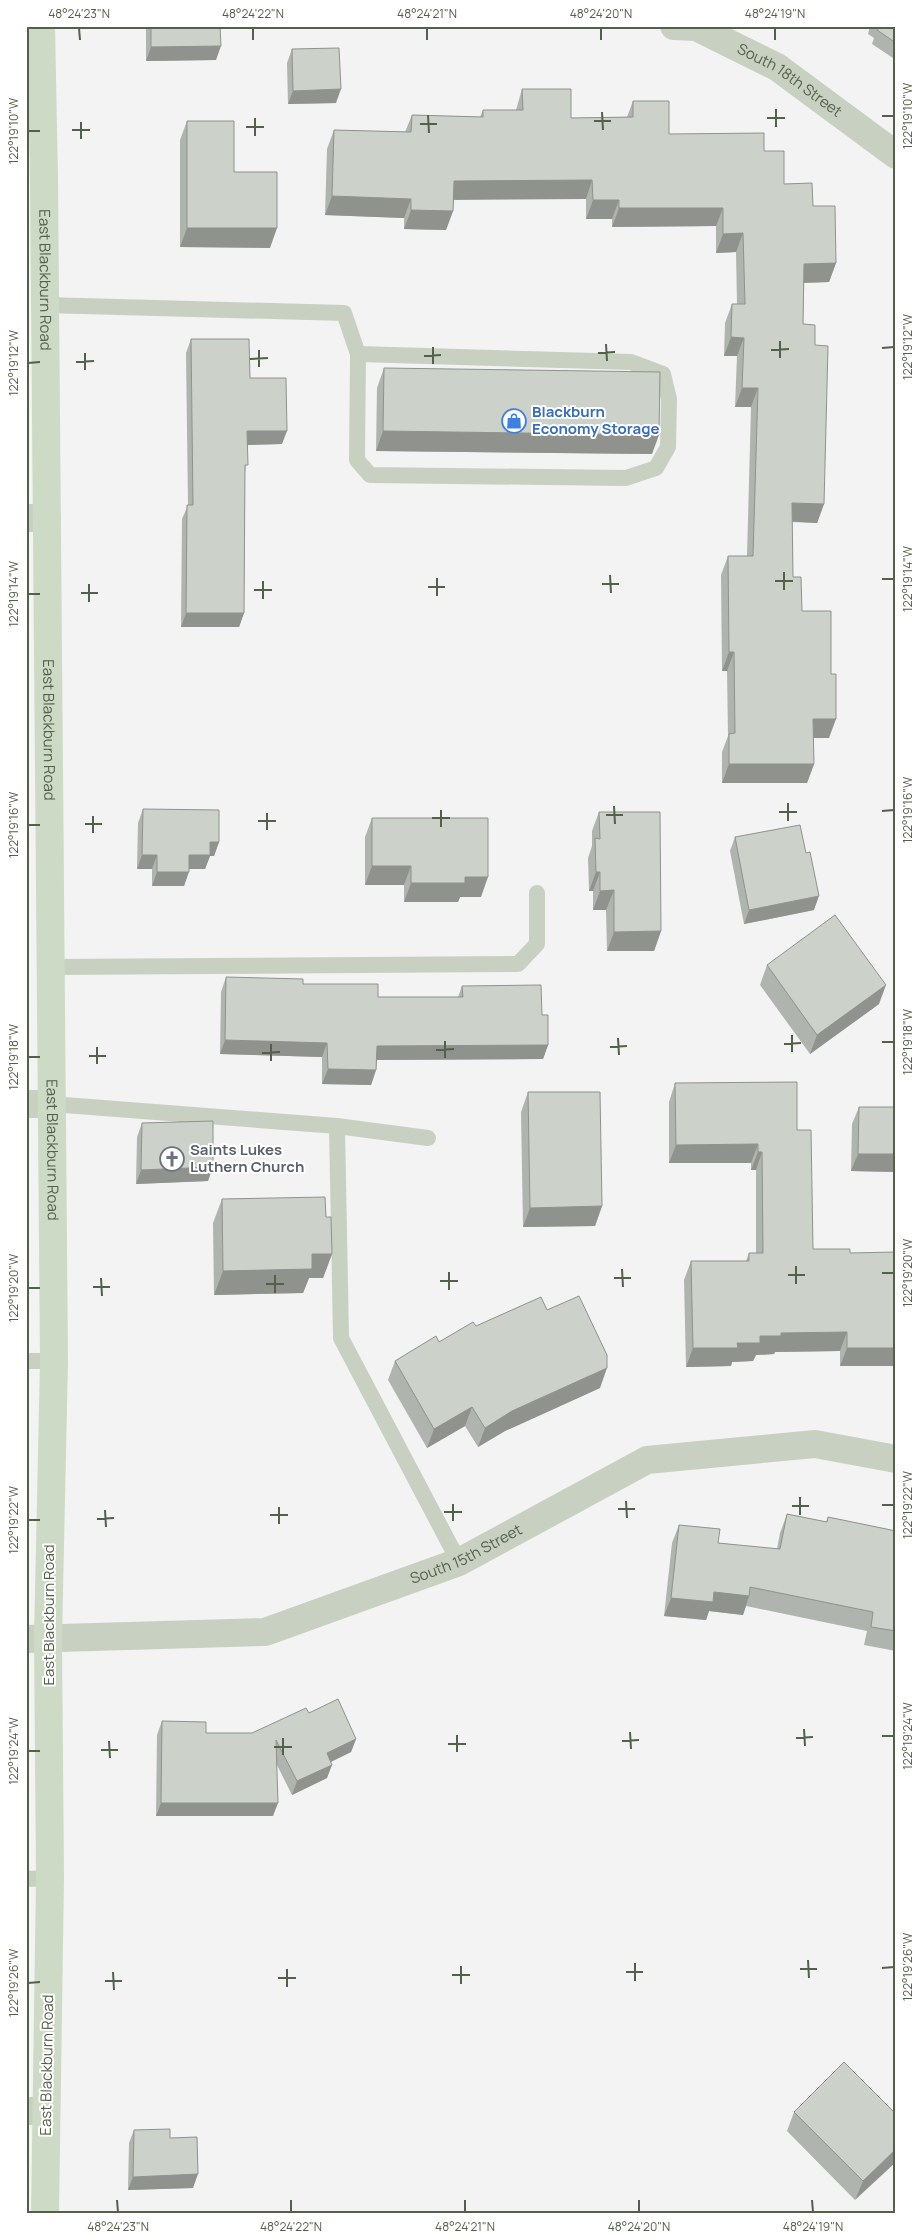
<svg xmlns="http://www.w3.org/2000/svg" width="922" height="2240" viewBox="0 0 922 2240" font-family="Manrope,sans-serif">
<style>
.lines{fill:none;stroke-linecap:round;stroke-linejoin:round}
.lane{stroke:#c8d1c1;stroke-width:16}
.street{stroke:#c8d1c1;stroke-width:28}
.secondary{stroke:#cddac6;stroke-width:28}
.wall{fill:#afb4ae}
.shaded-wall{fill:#8f928d}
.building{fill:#ccd1ca;stroke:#8f928d}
.ticks{fill:none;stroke:#53604a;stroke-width:2}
.labels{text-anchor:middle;stroke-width:4;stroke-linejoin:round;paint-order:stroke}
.street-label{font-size:15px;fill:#53604a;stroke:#fff}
.shop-label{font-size:15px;font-weight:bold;fill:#366cbe;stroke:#fff;text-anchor:start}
.worship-label{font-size:15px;font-weight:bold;fill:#5b616d;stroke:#fff;text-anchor:start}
.neatline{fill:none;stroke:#53604a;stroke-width:2}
.ticks-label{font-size:12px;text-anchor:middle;fill:#53604a}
</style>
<rect width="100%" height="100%" fill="#f3f3f4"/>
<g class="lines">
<g class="lane">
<polyline points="45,305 344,313 358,354 631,362 663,374 669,399 668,447 656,468 626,478 370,475 357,460 358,354"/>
<polyline points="50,967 518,964 537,944 537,893"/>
<polyline points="51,1104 337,1126 428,1138"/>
<polyline points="337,1126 341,1338 459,1562"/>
<polyline points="26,1361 54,1361"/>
<polyline points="26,1879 50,1878"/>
</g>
<g class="street">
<path id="s1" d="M 674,26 L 696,27 L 777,67 L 896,155"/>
<polyline points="26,518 47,518"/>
<polyline points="26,1104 51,1104"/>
<path id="s2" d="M 26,1639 L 265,1632 L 459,1562 L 647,1460 L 815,1444 L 896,1459"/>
<polyline points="26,2111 46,2111"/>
</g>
<path class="secondary" id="s3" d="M 41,26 L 44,179 L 54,1361 L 48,1638 L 50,1878 L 45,2214"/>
</g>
<g class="wall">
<polygon points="146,26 220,26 216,60 146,61"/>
<polygon points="870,26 896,26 896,60 872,44 874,38 868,34"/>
<polygon points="292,49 336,103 288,104 287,63"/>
<polygon points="522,89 571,118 627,117 633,101 669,134 764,151 784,184 813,206 836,263 829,282 804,283 803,324 815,345 824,504 817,523 792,522 793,577 802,611 829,738 813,738 814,764 807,783 722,783 722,752 728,736 727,671 722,671 721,575 728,556 747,556 751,407 735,407 737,356 724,356 725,323 732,304 737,304 736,252 716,253 716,226 612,227 612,219 586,219 586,199 454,199 453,211 446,230 404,229 404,218 325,215 327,149 334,130 405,132 412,115 480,117 483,110 516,110"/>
<polygon points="187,121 234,172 270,248 180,247 180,140"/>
<polygon points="191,339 250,378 282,444 248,445 245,473 244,613 239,627 181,627 182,519 188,505 186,353"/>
<polygon points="384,368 652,454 376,451 377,388"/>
<polygon points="143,809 219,842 214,856 210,856 205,869 189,869 184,886 152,886 152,869 137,869 138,823"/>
<polygon points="599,812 661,931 654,951 607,951 606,910 593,910 593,891 589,891 588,858 592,846 592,831"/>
<polygon points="372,818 481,897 460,897 458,902 404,902 404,885 365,885 365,837"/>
<polygon points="735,837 814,910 744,924 730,851"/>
<polygon points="767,965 879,1004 810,1054 760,985"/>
<polygon points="226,977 378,997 458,997 462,986 542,1015 548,1045 543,1059 377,1060 376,1070 371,1085 322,1084 322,1057 220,1054 221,992"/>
<polygon points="675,1083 797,1130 813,1249 850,1253 896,1285 896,1366 840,1366 840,1351 775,1352 774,1354 756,1355 753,1361 732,1362 731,1366 686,1367 684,1280 691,1261 746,1261 749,1253 756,1253 756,1170 751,1170 751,1163 669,1163 669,1102"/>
<polygon points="528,1092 602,1206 595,1226 523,1227 521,1112"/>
<polygon points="859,1107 896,1107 896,1172 851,1171 852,1124"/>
<polygon points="142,1123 208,1181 136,1184 137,1137"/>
<polygon points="222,1199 326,1217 332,1254 323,1278 309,1278 303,1293 214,1295 213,1223"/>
<polygon points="547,1310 600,1388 505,1431 478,1447 465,1426 427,1448 388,1380 395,1361 476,1326"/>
<polygon points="787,1514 826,1522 828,1517 896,1531 896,1651 864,1645 867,1631 746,1606 743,1615 709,1611 706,1620 664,1616 672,1543 679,1525 718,1543 777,1549 780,1533"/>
<polygon points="309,1713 356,1739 351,1752 331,1762 327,1778 292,1795 277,1765 273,1816 156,1816 157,1735 162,1721 206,1733 252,1733"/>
<polygon points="794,2112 896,2114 855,2200 787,2131"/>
<polygon points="134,2130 170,2138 193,2188 128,2190 129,2143"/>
</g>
<g class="shaded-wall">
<polygon points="221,46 216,60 146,61 151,47"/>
<polygon points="341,89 336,103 288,104 293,91"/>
<polygon points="592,180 586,199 447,200 454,181"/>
<polygon points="332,196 411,199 404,218 325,215"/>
<polygon points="593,200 619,200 612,219 586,219"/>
<polygon points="619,208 723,208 716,226 612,227"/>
<polygon points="411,210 453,211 446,230 404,229"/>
<polygon points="187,228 277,228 270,248 180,247"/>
<polygon points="743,233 736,252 716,253 723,234"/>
<polygon points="836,263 829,282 797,283 804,264"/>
<polygon points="731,337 744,338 737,356 724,356"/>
<polygon points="742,388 758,388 751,407 735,407"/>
<polygon points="247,431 287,431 282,444 242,445"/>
<polygon points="383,431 659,435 652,454 376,451"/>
<polygon points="792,503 824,504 817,523 785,521"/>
<polygon points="186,613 244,613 239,627 181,627"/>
<polygon points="729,652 734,652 727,671 722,671"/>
<polygon points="813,719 836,719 829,738 806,738"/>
<polygon points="729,764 814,764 807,783 722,783"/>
<polygon points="210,842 219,842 214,856 210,856 205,869 184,869 189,855"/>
<polygon points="142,855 157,855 152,869 137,869"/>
<polygon points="372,866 411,866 404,885 365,885"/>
<polygon points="157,872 189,872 184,886 152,886"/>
<polygon points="596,872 600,872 593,891 589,891"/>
<polygon points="465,877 488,877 481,897 460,897 458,902 404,902 411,883"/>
<polygon points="614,890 606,910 593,910 600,891"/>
<polygon points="819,896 814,910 744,924 749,910"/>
<polygon points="661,931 654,951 607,951 614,932"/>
<polygon points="886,985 879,1004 810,1054 817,1035"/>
<polygon points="225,1040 327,1043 322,1057 220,1054"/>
<polygon points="548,1045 543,1059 372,1060 377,1046"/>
<polygon points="328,1069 376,1070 371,1085 322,1084"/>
<polygon points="758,1144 751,1163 669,1163 676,1145"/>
<polygon points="758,1152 762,1152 756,1170 751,1170"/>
<polygon points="858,1154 896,1154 896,1172 851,1171"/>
<polygon points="213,1167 208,1181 136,1184 141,1170"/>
<polygon points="602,1206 595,1226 523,1227 530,1208"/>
<polygon points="312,1254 332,1254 323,1278 309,1278 303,1293 214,1295 223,1271"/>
<polygon points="847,1332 840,1351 775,1352 774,1354 756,1355 753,1361 732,1362 731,1366 686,1367 693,1348 737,1343 760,1336 781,1333"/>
<polygon points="847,1348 896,1348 896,1366 840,1366"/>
<polygon points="607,1368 600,1388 505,1431 478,1447 485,1428 512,1411"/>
<polygon points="472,1407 465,1426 427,1448 434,1429"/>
<polygon points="714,1592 749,1596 743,1615 709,1611 706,1620 664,1616 671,1598"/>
<polygon points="356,1739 351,1752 322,1766 327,1753"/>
<polygon points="332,1765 327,1778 292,1795 297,1781"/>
<polygon points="161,1803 278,1803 273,1816 156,1816"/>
<polygon points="896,2149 896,2162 855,2200 863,2181"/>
<polygon points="198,2174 193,2188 128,2190 133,2177"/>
</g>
<g class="building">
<polygon points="151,26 220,26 221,46 151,47"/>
<polygon points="880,26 896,26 896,43 877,30"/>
<polygon points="339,48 341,89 293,91 292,49"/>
<polygon points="522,89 571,89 571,118 633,117 633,101 669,101 669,134 764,133 764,151 784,151 784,184 812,183 813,206 835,206 836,263 804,264 803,324 815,325 815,345 828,346 824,504 792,503 793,577 801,577 802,611 831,611 831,674 836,674 836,719 813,719 814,764 729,764 729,734 735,733 734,652 729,652 728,556 753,556 758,388 742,388 744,338 731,337 732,304 745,304 743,233 723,234 723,208 619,208 619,200 593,200 592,180 454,181 453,211 411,210 411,199 332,196 334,130 411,132 412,115 483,117 483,110 523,110"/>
<polygon points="187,121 234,121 234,172 277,172 277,228 187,228"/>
<polygon points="191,339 249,339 250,378 286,378 287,431 247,431 248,465 245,465 244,613 186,613 187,505 193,505"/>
<polygon points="384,368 660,372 659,435 383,431"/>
<polygon points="143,809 219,810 219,842 210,842 210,855 189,855 189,872 157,872 157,855 142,855"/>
<polygon points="599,812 660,812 661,931 614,932 614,890 600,891 600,872 596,872 595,838 600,839"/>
<polygon points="372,818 488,818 488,877 465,877 465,883 411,883 411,866 372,866"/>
<polygon points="800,825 806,853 810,852 819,896 749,910 735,837"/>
<polygon points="835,915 886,985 817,1035 767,965"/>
<polygon points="226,977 303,979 303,984 378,984 378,997 463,997 462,986 541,985 542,1015 548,1015 548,1045 377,1046 376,1070 328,1069 327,1043 225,1040"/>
<polygon points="797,1082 797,1130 811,1130 813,1249 850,1249 850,1253 895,1252 896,1348 847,1348 847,1332 781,1333 781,1336 760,1336 760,1343 737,1343 738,1348 693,1348 691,1261 749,1261 749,1253 763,1253 762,1152 758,1152 758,1144 676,1145 675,1083"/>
<polygon points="528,1092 600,1092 602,1206 530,1208"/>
<polygon points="859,1107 896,1107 896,1154 858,1154"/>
<polygon points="213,1121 213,1167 141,1170 142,1123"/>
<polygon points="325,1197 326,1217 331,1217 332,1254 312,1254 312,1269 223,1271 222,1199"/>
<polygon points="579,1296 607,1355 607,1368 512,1411 485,1428 472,1407 434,1429 395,1361 436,1336 439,1342 473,1322 476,1326 541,1297 547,1310"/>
<polygon points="787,1514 827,1522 828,1517 896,1531 896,1631 871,1627 873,1612 750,1587 749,1596 714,1592 713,1602 671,1598 679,1525 720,1529 718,1543 780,1549"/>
<polygon points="338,1699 356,1739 327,1753 332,1765 297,1781 276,1740 278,1803 161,1803 162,1721 206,1722 206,1733 252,1733 306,1708 309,1713"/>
<polygon points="844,2062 896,2114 896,2149 863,2181 794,2112"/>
<polygon points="170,2129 170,2138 197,2137 198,2174 133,2177 134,2130"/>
</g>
<path class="ticks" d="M 79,28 L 80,40M 253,28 L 253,40M 427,28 L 427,40M 601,28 L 601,40M 775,28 L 775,40M 776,109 L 776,127M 602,112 L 603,130M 428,115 L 429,133M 882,116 L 894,116M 255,118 L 255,136M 767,118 L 785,118M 594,121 L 611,121M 81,122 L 81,139M 420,124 L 437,124M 246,127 L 264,127M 72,130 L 90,130M 28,131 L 40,131M 780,341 L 780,358M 606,344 L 607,361M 433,347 L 433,364M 882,348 L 894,347M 259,350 L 259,367M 771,350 L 789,349M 85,353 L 85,370M 598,353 L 615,352M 424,356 L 441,355M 250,359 L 268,358M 76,362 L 94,361M 28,363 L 40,362M 784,572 L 784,590M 610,575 L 611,593M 437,578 L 437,596M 882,579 L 894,579M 263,581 L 263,599M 775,581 L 793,581M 89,584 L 89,602M 602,584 L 619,584M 428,587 L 445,587M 254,590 L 272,590M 81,593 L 98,593M 28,594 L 40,594M 788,803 L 788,821M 614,806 L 615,824M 441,810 L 441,827M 882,811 L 894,810M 779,812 L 797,812M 267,813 L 267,830M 606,815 L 623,815M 93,816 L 93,833M 432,818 L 450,818M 258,821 L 276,821M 85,824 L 102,824M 28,825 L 40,825M 792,1035 L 792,1052M 618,1038 L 619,1055M 445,1041 L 445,1058M 882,1042 L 894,1042M 271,1044 L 271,1061M 784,1044 L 801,1043M 97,1047 L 97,1064M 610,1047 L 627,1046M 436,1050 L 454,1049M 262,1053 L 280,1052M 89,1056 L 106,1056M 28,1057 L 40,1057M 796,1266 L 796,1284M 622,1269 L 623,1287M 449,1272 L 449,1290M 882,1273 L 894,1273M 275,1275 L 275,1293M 788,1275 L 805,1275M 101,1278 L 102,1296M 614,1278 L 631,1278M 440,1281 L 458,1281M 266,1284 L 284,1284M 93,1287 L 110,1287M 28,1288 L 40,1288M 800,1497 L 800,1515M 626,1501 L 627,1518M 453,1504 L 453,1521M 882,1505 L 894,1505M 792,1506 L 809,1506M 279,1507 L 279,1524M 618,1509 L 635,1509M 105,1510 L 106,1527M 444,1512 L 462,1512M 270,1515 L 288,1515M 97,1519 L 114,1518M 28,1520 L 40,1520M 804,1729 L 805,1746M 630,1732 L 631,1749M 457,1735 L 457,1752M 882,1736 L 894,1736M 283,1738 L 283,1755M 796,1738 L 813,1737M 109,1741 L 110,1758M 622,1741 L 639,1740M 448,1744 L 466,1744M 274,1747 L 292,1747M 101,1750 L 118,1750M 28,1751 L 40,1751M 808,1960 L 809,1978M 635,1963 L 635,1981M 461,1966 L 461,1984M 882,1968 L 894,1967M 287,1969 L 287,1987M 800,1969 L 817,1969M 113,1972 L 114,1990M 626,1972 L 643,1972M 452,1975 L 470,1975M 278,1978 L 296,1978M 105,1981 L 122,1981M 28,1983 L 40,1982M 117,2200 L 118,2212M 291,2200 L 291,2212M 465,2200 L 465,2212M 639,2200 L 639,2212M 812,2200 L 813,2212"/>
<defs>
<g id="shop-ring" transform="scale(1.25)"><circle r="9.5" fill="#fff" stroke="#3f7fe0" stroke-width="1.5"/><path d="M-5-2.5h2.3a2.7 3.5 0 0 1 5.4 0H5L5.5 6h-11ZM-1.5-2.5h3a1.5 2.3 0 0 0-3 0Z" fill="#3f7fe0"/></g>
<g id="church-ring" transform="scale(1.25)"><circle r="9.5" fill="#fff" stroke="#6b7280" stroke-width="1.5"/><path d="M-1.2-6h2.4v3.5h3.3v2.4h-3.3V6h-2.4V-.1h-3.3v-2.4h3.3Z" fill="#6b7280"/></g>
</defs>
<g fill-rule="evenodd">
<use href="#shop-ring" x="514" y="421"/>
<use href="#church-ring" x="172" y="1159"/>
</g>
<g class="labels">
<g class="street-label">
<text dy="5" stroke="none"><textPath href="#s1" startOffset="130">South 18th Street</textPath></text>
<text dy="5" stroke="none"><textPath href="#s3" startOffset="254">East Blackburn Road</textPath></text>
<text dy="5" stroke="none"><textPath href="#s3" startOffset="704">East Blackburn Road</textPath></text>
<text dy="5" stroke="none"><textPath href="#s3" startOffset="1124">East Blackburn Road</textPath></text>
<text dy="5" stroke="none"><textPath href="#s2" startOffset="455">South 15th Street</textPath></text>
<text transform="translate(49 1615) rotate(-90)" y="5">East Blackburn Road</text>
<text transform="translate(47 2065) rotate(-89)" y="5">East Blackburn Road</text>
</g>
<g class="shop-label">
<text x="532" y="417">Blackburn<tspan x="532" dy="17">Economy Storage</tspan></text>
</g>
<g class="worship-label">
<text x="190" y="1155">Saints Lukes<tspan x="190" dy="17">Luthern Church</tspan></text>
</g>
</g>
<rect width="922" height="2240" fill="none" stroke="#ffffff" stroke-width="55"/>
<rect x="28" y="28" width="866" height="2184" class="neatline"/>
<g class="ticks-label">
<text x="79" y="18">48°24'23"N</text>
<text x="253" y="18">48°24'22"N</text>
<text x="427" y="18">48°24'21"N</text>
<text x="601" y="18">48°24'20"N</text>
<text x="775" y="18">48°24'19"N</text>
<text transform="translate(908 116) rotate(-90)" y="4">122°19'10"W</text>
<text transform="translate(14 131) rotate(-90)" y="4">122°19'10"W</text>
<text transform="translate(908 347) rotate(-90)" y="4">122°19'12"W</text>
<text transform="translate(14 363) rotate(-90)" y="4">122°19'12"W</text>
<text transform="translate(908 579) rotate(-90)" y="4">122°19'14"W</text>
<text transform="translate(14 594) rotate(-90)" y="4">122°19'14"W</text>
<text transform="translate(908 810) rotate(-90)" y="4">122°19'16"W</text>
<text transform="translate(14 825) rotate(-90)" y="4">122°19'16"W</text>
<text transform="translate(908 1042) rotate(-90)" y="4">122°19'18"W</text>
<text transform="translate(14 1057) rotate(-90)" y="4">122°19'18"W</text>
<text transform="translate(908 1273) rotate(-90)" y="4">122°19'20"W</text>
<text transform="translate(14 1288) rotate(-90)" y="4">122°19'20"W</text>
<text transform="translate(908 1505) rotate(-90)" y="4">122°19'22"W</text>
<text transform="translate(14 1520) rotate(-90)" y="4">122°19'22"W</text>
<text transform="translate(908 1736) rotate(-90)" y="4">122°19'24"W</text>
<text transform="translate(14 1751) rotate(-90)" y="4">122°19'24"W</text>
<text transform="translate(908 1967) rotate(-90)" y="4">122°19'26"W</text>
<text transform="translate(14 1983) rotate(-90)" y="4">122°19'26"W</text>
<text x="118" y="2231">48°24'23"N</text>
<text x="291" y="2231">48°24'22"N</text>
<text x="465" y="2231">48°24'21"N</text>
<text x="639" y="2231">48°24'20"N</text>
<text x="813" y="2231">48°24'19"N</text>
</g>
</svg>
